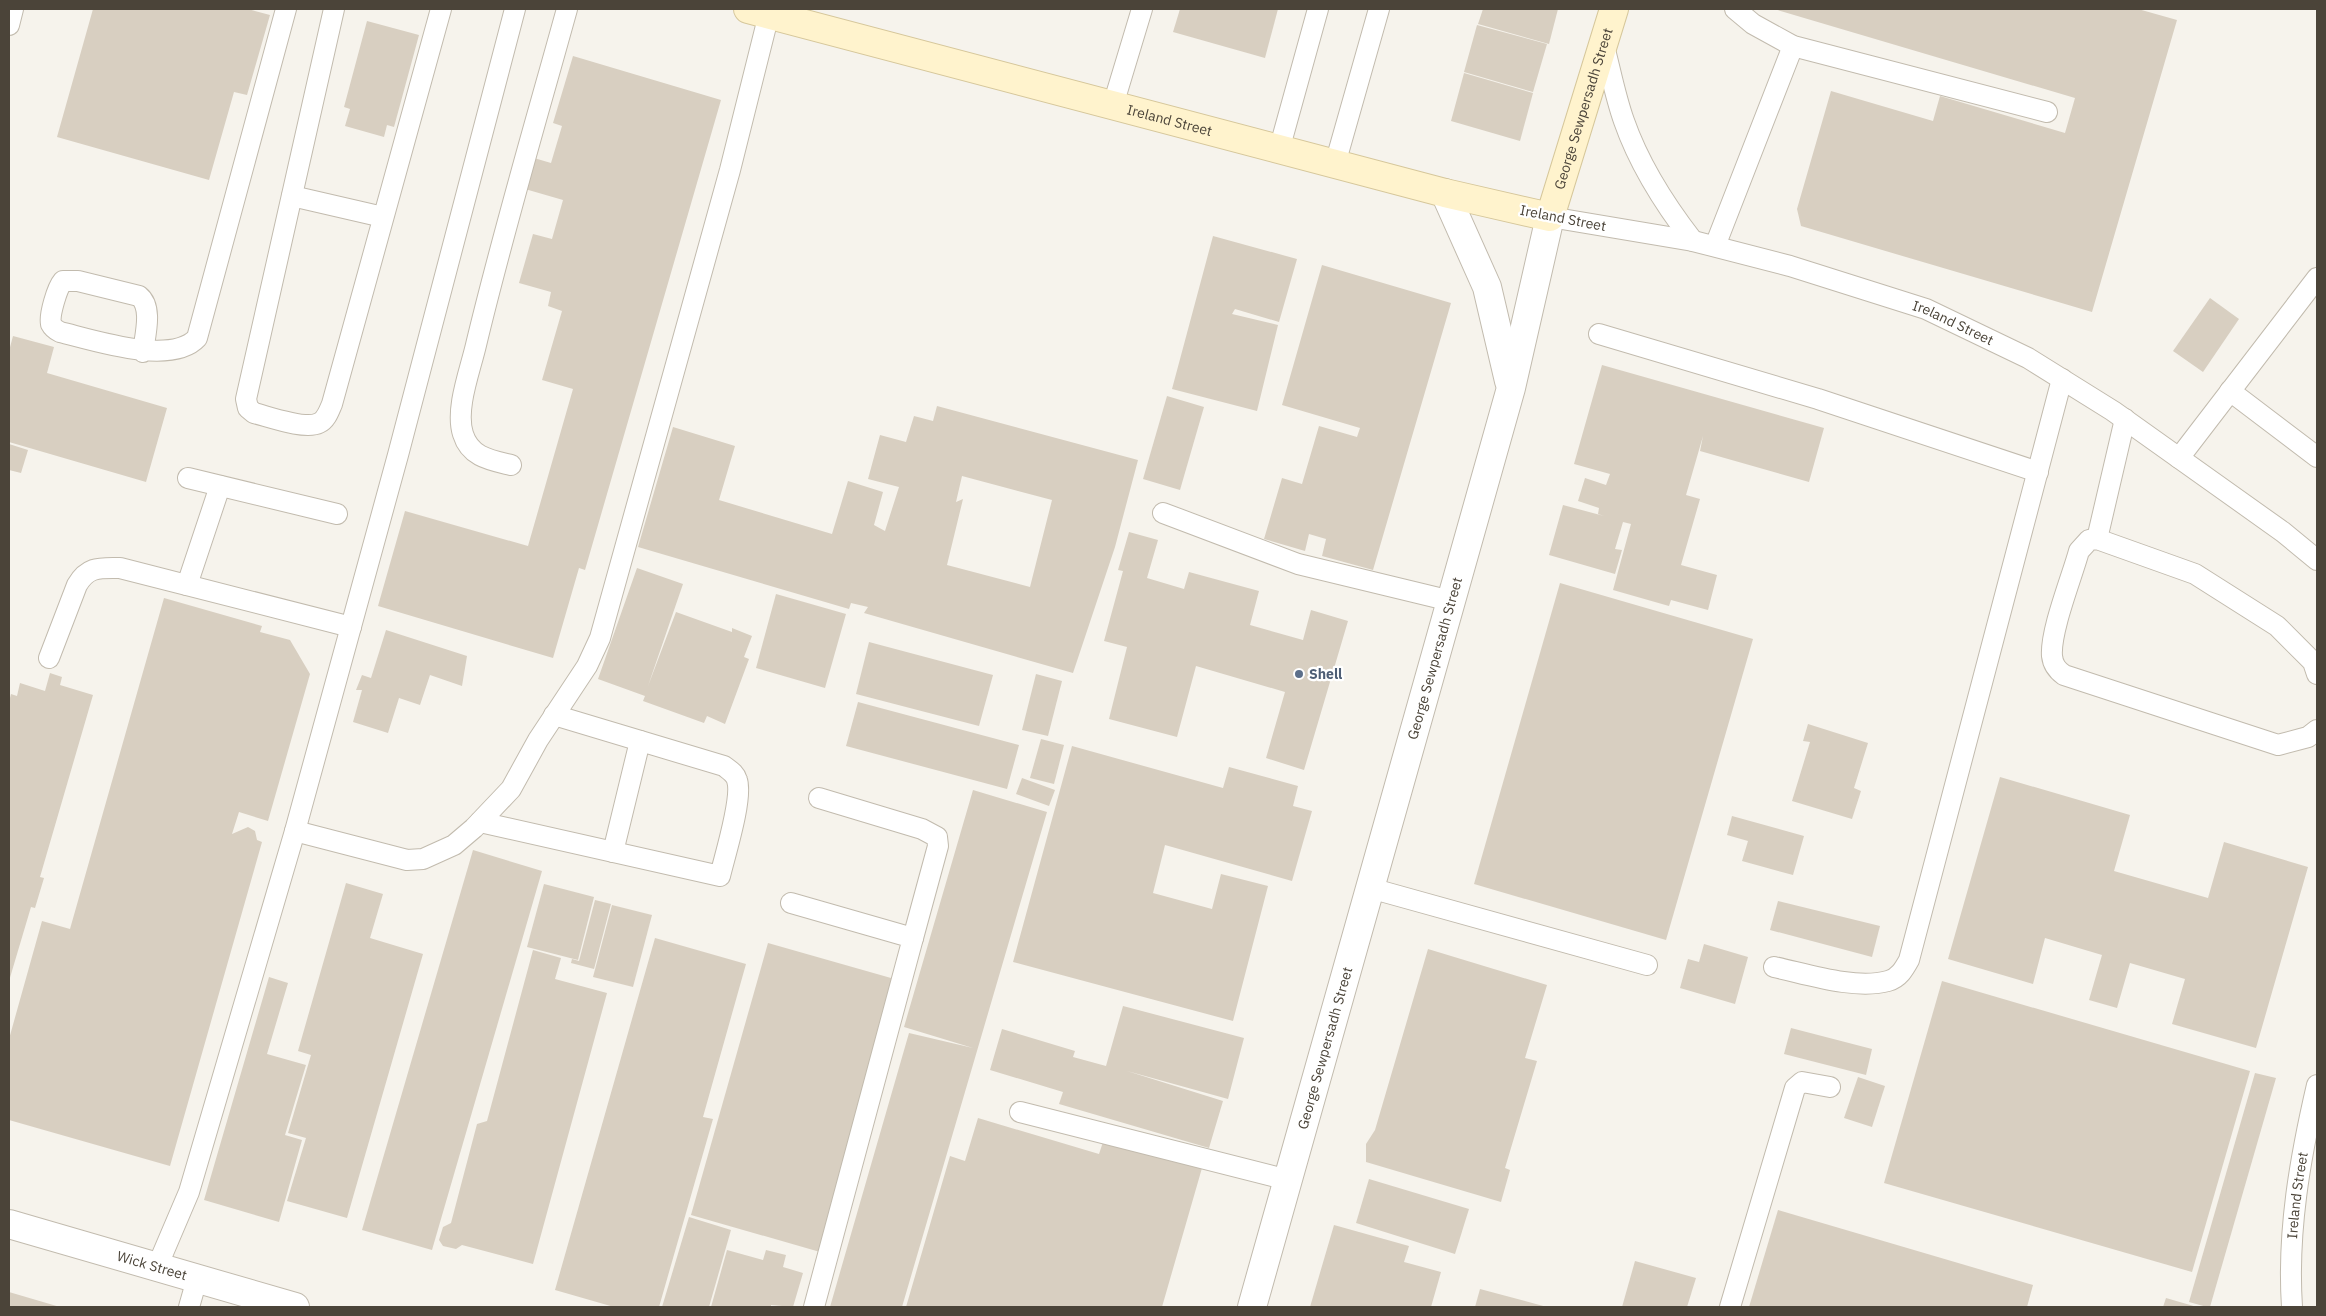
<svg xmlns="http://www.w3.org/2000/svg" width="2326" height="1316" viewBox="0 0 2326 1316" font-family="'IBM Plex Sans',sans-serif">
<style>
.building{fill:#d8cfc1;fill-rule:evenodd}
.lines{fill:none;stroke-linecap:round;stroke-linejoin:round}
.lane-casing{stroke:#c2bbae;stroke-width:22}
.street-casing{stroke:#c2bbae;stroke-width:30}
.secondary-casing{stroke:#d6c79b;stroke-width:30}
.lane{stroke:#fff;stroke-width:20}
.street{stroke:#fff;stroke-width:28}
.secondary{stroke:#fff3cd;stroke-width:28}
.service-dot{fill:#5c6f8a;stroke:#fff;stroke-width:2}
.labels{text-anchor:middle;stroke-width:4.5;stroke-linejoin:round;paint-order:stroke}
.street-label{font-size:14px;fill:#4b4439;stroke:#fff}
.service-label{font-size:14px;font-weight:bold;fill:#4e5e75;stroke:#fff;text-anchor:start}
</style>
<rect width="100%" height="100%" fill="#f6f3ec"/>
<g class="building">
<polygon points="93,9 248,9 270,15 247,95 234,92 209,180 57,137"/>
<polygon points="1180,9 1278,9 1265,58 1173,32"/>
<polygon points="1483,9 1558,9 1549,44 1478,24"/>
<polygon points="1774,9 2138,9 2177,20 2092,312 1801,226 1797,209 1831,91 1933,121 1940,96 2065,133 2075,98"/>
<polygon points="367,21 419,35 394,127 387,125 384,137 345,126 350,109 344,107"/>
<polygon points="1477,25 1547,44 1533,92 1464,72"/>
<polygon points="573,56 721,100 585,570 579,568 553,658 378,606 405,511 528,546 573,389 542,380 562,311 548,306 551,292 519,283 533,234 552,239 563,200 525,189 534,158 551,163 562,126 553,123"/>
<polygon points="1464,73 1533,93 1520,141 1451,121"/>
<polygon points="1213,236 1297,259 1279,322 1235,309 1232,314 1278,325 1257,411 1172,389"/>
<polygon points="1322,265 1451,303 1373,570 1322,556 1326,539 1309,534 1305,551 1264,539 1282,478 1302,484 1319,426 1357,437 1360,428 1282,405"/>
<polygon points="2210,298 2239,319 2203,372 2173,351"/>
<polygon points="13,336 54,347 47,373 167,408 146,482 9,442 9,351"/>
<polygon points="1602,365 1824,428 1809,482 1700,451 1703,436 1686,495 1700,499 1681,565 1717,575 1708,610 1671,600 1669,606 1613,590 1631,524 1623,522 1615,549 1622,550 1615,574 1549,555 1563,505 1604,516 1598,514 1599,508 1578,501 1585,478 1606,485 1610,474 1574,464"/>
<polygon points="1167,396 1204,407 1180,490 1143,479"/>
<path d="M 937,406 L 1138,460 L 1115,547 L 1073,673 L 864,613 L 868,607 L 851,603 L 849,609 L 638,547 L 673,427 L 735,446 L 719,500 L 832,534 L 848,481 L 883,492 L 874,525 L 885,531 L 899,487 L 868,479 L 880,435 L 906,442 L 914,416 L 933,421 ZM 962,476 L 1052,500 L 1030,587 L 947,565 L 963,499 L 956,502 Z"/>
<polygon points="9,444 28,450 21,473 9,470"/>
<polygon points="1129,532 1158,540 1147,578 1184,589 1189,572 1259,591 1250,625 1303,640 1311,610 1348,621 1304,770 1266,758 1285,692 1196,666 1177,737 1109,719 1127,647 1104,641 1123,571 1118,570"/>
<polygon points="637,568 683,584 648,686 676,612 732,632 732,628 752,636 744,657 749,659 725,724 707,716 704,723 643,701 645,696 598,679"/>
<polygon points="1560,583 1753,639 1666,940 1474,884"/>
<polygon points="776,594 846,614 825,688 756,668"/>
<polygon points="164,598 262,626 260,632 290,640 310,674 268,821 239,812 232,834 248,827 255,831 257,840 262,842 170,1166 9,1120 9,1039 42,921 70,929"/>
<polygon points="386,630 467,656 462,686 430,675 420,705 399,698 388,733 353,722 362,690 356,690 362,675 371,678"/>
<polygon points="869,642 993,675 979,726 856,694"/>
<polygon points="50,673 62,677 60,685 93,695 40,877 44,878 35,908 31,907 9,981 9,702 11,694 17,696 20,683 45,691"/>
<polygon points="1036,674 1062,681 1048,736 1022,730"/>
<polygon points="858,702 1019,745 1007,789 846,746"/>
<polygon points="1808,724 1868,743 1854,788 1861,791 1852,819 1792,801 1810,742 1803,741"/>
<polygon points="1041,739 1064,745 1054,784 1030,778"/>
<polygon points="1072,746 1223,788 1229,767 1298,786 1293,806 1312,811 1292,881 1165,845 1153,893 1212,909 1221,874 1268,886 1233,1021 1013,962"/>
<polygon points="2000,777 2130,815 2114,871 2208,898 2224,842 2308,867 2256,1048 2172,1024 2185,979 2130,963 2117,1008 2089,1000 2102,955 2045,938 2033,984 1948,959"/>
<polygon points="1022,778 1055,790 1049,806 1016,794"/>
<polygon points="973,790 1047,812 902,1307 830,1307 909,1033 973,1048 904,1027"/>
<polygon points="1732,816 1804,836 1793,875 1742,861 1748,841 1727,835"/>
<polygon points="473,850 542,871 432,1250 362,1230"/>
<polygon points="346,883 383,894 370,938 423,954 347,1218 287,1201 306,1138 288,1133 311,1055 298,1051"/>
<polygon points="544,884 594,897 578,960 527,947"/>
<polygon points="595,900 611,904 594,969 571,963 572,959 579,961"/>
<polygon points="1778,901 1880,926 1872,957 1770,930"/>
<polygon points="612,905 652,915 633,987 593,977"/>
<polygon points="655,938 746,964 703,1117 713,1119 659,1307 614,1307 555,1290"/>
<polygon points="768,943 898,980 820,1252 691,1215"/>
<polygon points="1704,944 1748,957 1735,1004 1680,988 1688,959 1699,962"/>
<polygon points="1428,949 1547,985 1525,1058 1537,1061 1505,1168 1510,1170 1501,1202 1366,1162 1366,1144 1375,1130"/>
<polygon points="533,950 561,958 555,979 607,993 533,1264 462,1245 456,1249 443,1246 439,1240 443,1227 451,1223 477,1124 487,1121"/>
<polygon points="269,977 288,983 267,1054 306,1065 285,1135 302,1140 279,1222 204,1200"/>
<polygon points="1942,981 2250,1071 2192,1272 1884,1183"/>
<polygon points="1123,1006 1244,1038 1228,1099 1127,1071 1223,1101 1209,1148 1059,1104 1063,1092 990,1070 1002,1029 1075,1051 1073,1057 1106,1066"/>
<polygon points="1791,1028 1872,1049 1866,1075 1784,1054"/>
<polygon points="2255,1073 2276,1078 2210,1307 2207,1307 2189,1302"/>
<polygon points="1858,1077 1885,1086 1872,1127 1844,1118"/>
<polygon points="978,1118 1099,1154 1104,1139 1202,1168 1162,1307 906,1307 950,1156 965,1161"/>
<polygon points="1369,1179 1469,1209 1455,1254 1356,1223"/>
<polygon points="1778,1210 2033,1285 2027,1307 1749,1307"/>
<polygon points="689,1217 731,1230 709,1307 662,1307"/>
<polygon points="1334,1225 1409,1246 1404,1262 1441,1272 1431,1307 1310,1307"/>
<polygon points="727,1250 763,1260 766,1250 786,1255 783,1267 803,1273 793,1307 771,1305 771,1307 711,1307"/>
<polygon points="1635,1261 1696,1278 1687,1307 1622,1307"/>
<polygon points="1480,1289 1547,1307 1475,1307"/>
<polygon points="9,1292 60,1307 9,1307"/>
<polygon points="2166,1298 2197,1307 2163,1307"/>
</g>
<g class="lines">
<g class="lane-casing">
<g id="lane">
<path d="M 334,9 L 246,399 L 248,408 L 254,413 C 270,417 305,430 319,423 C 326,420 329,411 332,404 L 441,9"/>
<polyline points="1735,9 1753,24 1793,46 2047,112"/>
<polyline points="9,25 13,9"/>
<path d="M 1603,42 C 1610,68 1615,96 1624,121 C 1639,164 1665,205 1693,241"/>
<polyline points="1113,105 1142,9"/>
<polyline points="1279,150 1318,9"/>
<polyline points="1335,164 1379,9"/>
<polyline points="292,196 383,217"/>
<path id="s1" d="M 1550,217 L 1693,241 L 1790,266 L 1926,309 L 2028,358 L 2113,411 L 2283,532 L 2317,560"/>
<polyline points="1715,246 1793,46"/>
<polyline points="1599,334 1818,399 2038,472"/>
<path d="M 143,352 C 145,335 153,307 139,296 L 78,281 L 63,281 C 57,288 49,315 51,324 C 53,328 56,330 60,332 C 93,340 171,366 197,338 L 286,9"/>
<polyline points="2230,391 2317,457"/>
<polyline points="2179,458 2317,278"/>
<path d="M 511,465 C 490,460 470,457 463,434 C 455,409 470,371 476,345 C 503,232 536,121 567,9"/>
<polyline points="188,478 337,514"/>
<polyline points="1163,513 1298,564 1451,601"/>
<polyline points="2097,539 2125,419"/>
<polyline points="187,585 220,486"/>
<path d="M 49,658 L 77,585 C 88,566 100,568 120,568 L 351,627"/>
<path d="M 2317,674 L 2313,662 L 2277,626 L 2195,574 L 2097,539 L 2089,540 L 2079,551 C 2072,577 2050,631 2052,656 C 2053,665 2057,670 2064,675 L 2278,745 L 2308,737 L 2317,730"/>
<polyline points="819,798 922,829 937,837 938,846 913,938"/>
<path d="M 480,822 L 720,876 C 725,855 743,798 737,780 C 735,773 729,770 724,766 L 554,715"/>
<polyline points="295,831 407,860 423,859 454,845 474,828 511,789 538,740 587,666 600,638 730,170 769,14"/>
<polyline points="613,852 640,741"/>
<polyline points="1370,888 1647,965"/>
<polyline points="791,903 913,938 814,1307"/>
<path d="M 1774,967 C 1807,974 1855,990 1888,981 C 1899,978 1904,969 1909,960 L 2062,379"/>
<polyline points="1020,1112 1288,1180"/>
<polyline points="157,1267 189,1192 295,831 398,455 515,9"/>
<polyline points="189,1307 197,1279"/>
<polyline points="1730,1307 1795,1088 1802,1082 1830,1087"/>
<path id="s2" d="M 2292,1307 C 2287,1232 2300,1158 2317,1085"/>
</g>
</g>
<g class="street-casing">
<g id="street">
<polyline points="1445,193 1487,287 1509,381"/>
<path id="s3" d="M 9,1224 L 295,1307"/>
<path id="s4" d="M 1252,1307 L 1511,388 L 1550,217"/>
</g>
</g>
<g class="secondary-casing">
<g id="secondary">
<path id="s5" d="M 748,9 L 1445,193 L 1550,217 L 1614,9"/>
</g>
</g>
<use href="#lane" class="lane"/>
<use href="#street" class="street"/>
<use href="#secondary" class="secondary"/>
</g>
<circle class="service-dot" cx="1299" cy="674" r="5"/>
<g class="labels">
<g class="street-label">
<text dy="5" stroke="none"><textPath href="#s5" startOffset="942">George Sewpersadh Street</textPath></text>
<text dy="5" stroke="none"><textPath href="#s5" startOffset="436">Ireland Street</textPath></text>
<text transform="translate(1563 218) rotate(11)" y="5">Ireland Street</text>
<text dy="5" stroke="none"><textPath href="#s1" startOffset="418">Ireland Street</textPath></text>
<text dy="5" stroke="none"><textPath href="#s4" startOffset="674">George Sewpersadh Street</textPath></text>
<text dy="5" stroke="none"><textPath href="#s4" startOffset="269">George Sewpersadh Street</textPath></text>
<text dy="5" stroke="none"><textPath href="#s2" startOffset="112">Ireland Street</textPath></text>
<text dy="5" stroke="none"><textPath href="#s3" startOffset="149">Wick Street</textPath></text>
</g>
<g class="service-label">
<text x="1309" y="679">Shell</text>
</g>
</g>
<rect width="2326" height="1316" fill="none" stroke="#4b4439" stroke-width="20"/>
</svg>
